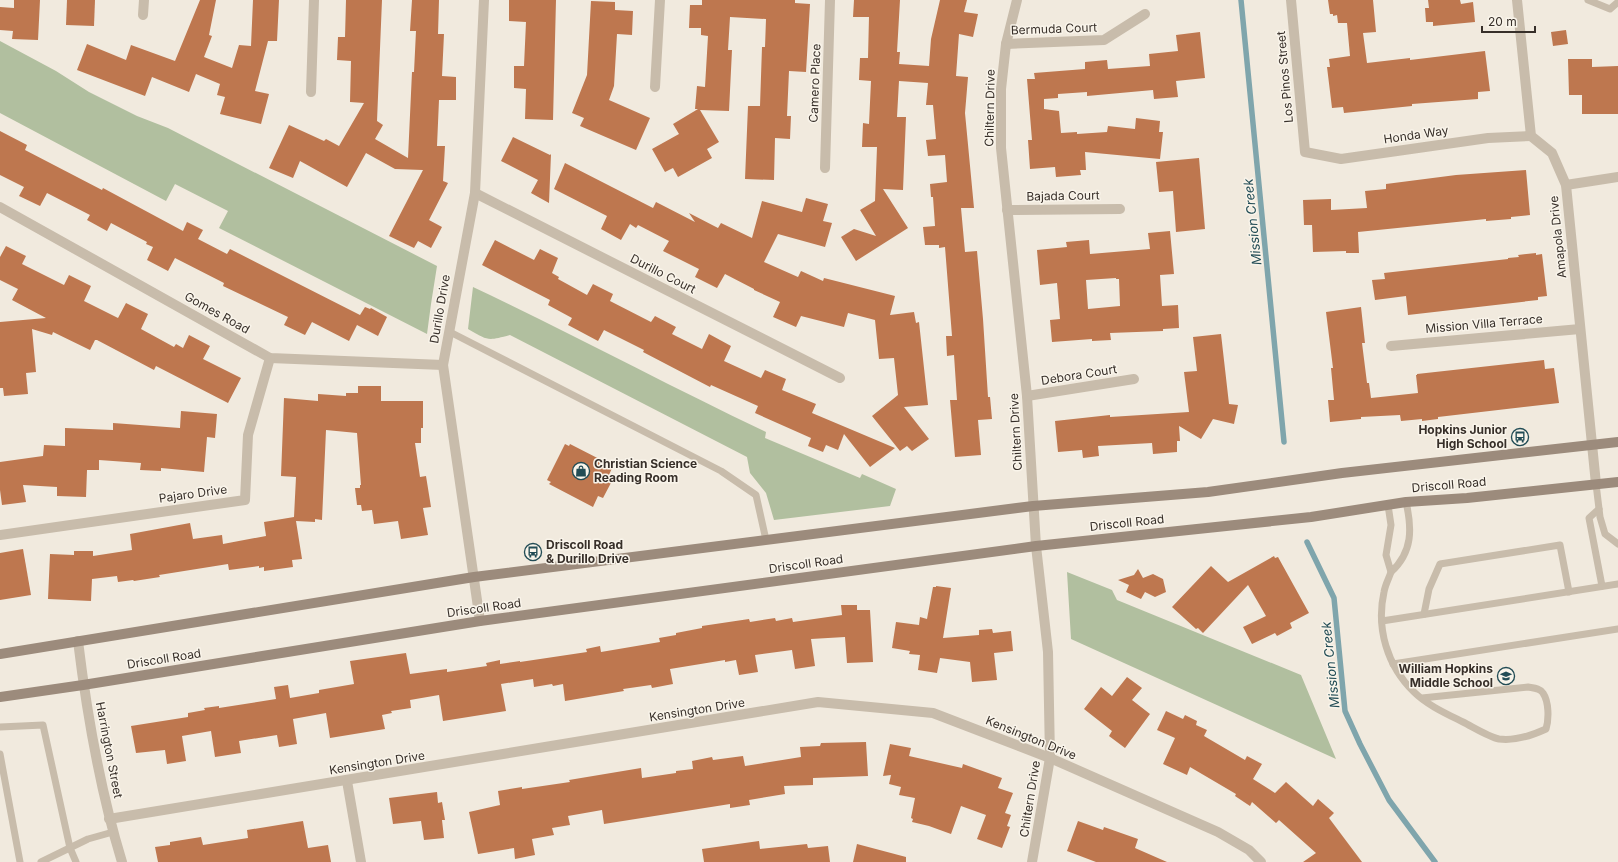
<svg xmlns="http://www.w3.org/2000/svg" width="1618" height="862" viewBox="0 0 1618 862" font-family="Inter,sans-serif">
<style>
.green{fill:#b1bf9f}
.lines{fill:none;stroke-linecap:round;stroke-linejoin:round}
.stream{stroke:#7fa5ac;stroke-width:5.5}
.building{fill:#be774f;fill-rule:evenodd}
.lane{stroke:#c8bcab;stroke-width:7}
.street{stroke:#c8bcab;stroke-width:10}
.secondary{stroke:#9c8b7c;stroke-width:10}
.labels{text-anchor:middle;stroke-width:3;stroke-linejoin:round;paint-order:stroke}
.street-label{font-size:12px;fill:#372f29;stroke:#f9f4ea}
.poi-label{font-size:12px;font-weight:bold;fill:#372f29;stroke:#f9f4ea;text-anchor:end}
.water-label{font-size:13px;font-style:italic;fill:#224c55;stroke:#f9f4ea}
</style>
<rect width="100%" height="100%" fill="#f1eade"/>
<g class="green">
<polygon points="0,41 56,71 89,92 137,116 168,128 437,266 431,304 427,334 219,228 228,211 175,184 166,201 0,113"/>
<path d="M 473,287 C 572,334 667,385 766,432 L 765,438 L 860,478 L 862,474 L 896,489 L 890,506 L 774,520 L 766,493 L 750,473 L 747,457 L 510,335 C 487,341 489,341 468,329 Z"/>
<polygon points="1067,572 1112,590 1117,600 1301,675 1336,759 1071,639"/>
</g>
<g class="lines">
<g class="stream">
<polyline points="1241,0 1284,442"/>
<polyline points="1307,542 1334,598 1345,711 1360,744 1389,800 1435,862"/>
</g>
</g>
<g class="building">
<polygon points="14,0 40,0 38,40 12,39 13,31 0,30 0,7 14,8"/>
<polygon points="67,0 95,0 94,26 66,25"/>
<polygon points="200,0 216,0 209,35 212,36 204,57 232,68 239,45 251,46 253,0 279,0 277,41 268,41 255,91 269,94 261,124 220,114 225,97 217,95 220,84 196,74 189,92 152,77 145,96 77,70 87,44 126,60 131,45 175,61"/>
<polygon points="346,0 382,0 377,121 383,125 375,139 408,158 412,72 414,72 416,31 410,31 412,0 439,0 438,34 444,34 442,76 456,77 456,100 439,100 437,146 445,146 443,181 448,183 429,220 442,227 431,248 418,241 414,248 389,236 423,170 395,169 366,153 347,187 300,161 293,178 269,168 289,125 324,141 326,139 339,146 364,103 350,102 351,61 337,60 338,37 345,37"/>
<polygon points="509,0 556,0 553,120 525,119 526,89 514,88 514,66 524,66 526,22 509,21"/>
<polygon points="702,0 795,0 795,3 810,4 806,72 789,71 787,116 791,116 790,139 775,138 774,180 745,179 748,106 760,106 762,47 765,47 766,19 730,17 728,50 732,50 729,111 700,110 719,142 707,149 712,158 678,177 673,168 665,172 652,149 679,134 673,124 698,109 695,109 697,86 705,87 708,36 701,35 701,28 689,28 690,5 702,5"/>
<polygon points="854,0 900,0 897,52 900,52 899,64 929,66 931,39 940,0 967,0 964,12 978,14 973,37 959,34 956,76 968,77 965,113 974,208 961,208 965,252 977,251 983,319 988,397 990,397 992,419 978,420 981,455 955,457 950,400 957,400 954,355 947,356 946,336 952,336 945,247 939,248 939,245 925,245 923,227 935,226 933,197 931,197 930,184 947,182 945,155 928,156 926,140 936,139 933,105 926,105 928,83 899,81 897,117 906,117 903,190 883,189 908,228 856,261 841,237 854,229 876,236 860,210 875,201 877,147 862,147 863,123 869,124 871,81 859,80 860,58 868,58 869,17 853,17"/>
<polygon points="1328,0 1373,0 1376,32 1363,33 1367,63 1410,58 1410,60 1485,51 1490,91 1478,92 1478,99 1412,104 1412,106 1344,113 1343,107 1332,108 1327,67 1330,67 1329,59 1350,56 1347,23 1338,23 1337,15 1333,16 1333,14 1330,14"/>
<polygon points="1428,0 1460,0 1461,4 1473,2 1475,22 1433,26 1433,22 1426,22 1425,8 1429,8"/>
<polygon points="591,1 615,2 615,10 633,11 632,35 617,34 614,86 609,100 650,118 636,150 580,126 584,118 572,113 587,75"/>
<polygon points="1566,30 1568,44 1553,46 1551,32"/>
<polygon points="1200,32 1205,78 1176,81 1178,97 1154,99 1153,90 1087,96 1087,92 1058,94 1058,98 1044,99 1044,109 1059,111 1061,133 1077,132 1077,134 1107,132 1108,126 1135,129 1136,118 1160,121 1159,132 1163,132 1160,159 1085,152 1086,170 1080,170 1081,175 1056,177 1055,167 1030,169 1028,140 1032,140 1027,79 1035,79 1034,73 1085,69 1085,62 1107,60 1108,69 1150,66 1149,54 1178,51 1176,35"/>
<polygon points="1568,59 1592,59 1592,67 1618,66 1618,114 1582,114 1582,95 1569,95"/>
<polygon points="0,131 27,145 25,150 102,190 103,188 183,231 187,222 203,230 198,239 227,254 230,249 360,315 365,307 370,309 371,308 387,317 378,336 357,325 349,341 312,322 305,335 284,325 288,317 223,286 224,283 175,258 168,271 147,260 153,247 146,244 147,242 111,223 107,231 87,220 90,215 47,193 40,206 19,196 24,187 0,175"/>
<polygon points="513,137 550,155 551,154 549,203 531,193 538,180 501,161"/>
<polygon points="1199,158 1205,229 1176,232 1173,191 1159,192 1156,162"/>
<polygon points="565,163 653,208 656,202 695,222 689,213 718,228 721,223 752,238 762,201 802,212 806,198 828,204 823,221 832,223 825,247 778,234 764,262 798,277 801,271 823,281 824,278 895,296 890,315 914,312 916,323 919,322 928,405 904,407 929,439 912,451 907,446 900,451 872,416 898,395 894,358 879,359 875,320 848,313 844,327 801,316 796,327 773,317 780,302 754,290 754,289 725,274 717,288 695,277 699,269 663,251 669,241 638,225 636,228 630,224 621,240 601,229 607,216 554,189"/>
<polygon points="1526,170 1530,215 1511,217 1511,219 1486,221 1486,219 1358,232 1359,253 1346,253 1346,251 1313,252 1312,225 1304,225 1303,200 1331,199 1331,210 1367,208 1365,191 1386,189 1386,184 1456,175"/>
<path d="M 1170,231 L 1174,274 L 1160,275 L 1162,306 L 1178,305 L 1179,328 L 1163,329 L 1163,331 L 1110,333 L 1111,340 L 1092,341 L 1092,339 L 1052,342 L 1050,320 L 1060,319 L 1057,283 L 1040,285 L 1037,250 L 1067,247 L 1066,242 L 1089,240 L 1090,254 L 1150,249 L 1148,233 ZM 1116,278 L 1116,279 L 1119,279 L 1120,306 L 1088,309 L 1086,280 Z"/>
<polygon points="495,240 534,260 540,249 558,258 552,273 559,277 558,279 587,295 593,284 613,294 610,301 651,322 655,316 676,327 672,334 702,349 709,334 731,346 724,361 761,378 765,370 786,379 782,390 816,404 812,413 895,448 870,467 844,434 838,450 826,445 823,452 808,446 811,438 755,413 758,406 711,385 710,387 643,352 644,350 604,330 598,341 568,325 572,318 548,305 550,300 482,265"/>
<polygon points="6,246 26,256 22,264 64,285 69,275 91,286 84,301 118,318 126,303 148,314 141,329 174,347 176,344 183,348 189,335 210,346 203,359 241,378 228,403 156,366 154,370 97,340 95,340 90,350 53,332 52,335 32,329 36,372 26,373 28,394 4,396 3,388 0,388 0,322 46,318 12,300 18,289 0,280 0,257"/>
<polygon points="1536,253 1536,255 1542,254 1547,296 1538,297 1538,300 1408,315 1406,296 1375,300 1372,280 1385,279 1384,273 1508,259 1508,258 1519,257 1518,255"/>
<polygon points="1361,307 1365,343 1362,343 1367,383 1369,383 1371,398 1418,393 1416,375 1417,375 1417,374 1544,360 1545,369 1554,368 1559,403 1438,417 1438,419 1422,421 1422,419 1401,421 1400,415 1361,417 1361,419 1330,422 1328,400 1334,400 1331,368 1333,368 1326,312"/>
<polygon points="1221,334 1229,404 1238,405 1234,424 1213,419 1201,439 1179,426 1180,441 1177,441 1177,452 1153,454 1152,443 1098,446 1099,456 1083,458 1082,450 1058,452 1055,421 1110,415 1110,417 1189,412 1184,372 1197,371 1193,337"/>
<polygon points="358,386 381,386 381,401 423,401 423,428 421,428 421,443 415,443 420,477 426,476 431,507 423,508 428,535 401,539 398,521 374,524 372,510 362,511 361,505 357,505 355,488 360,488 360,485 361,485 357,433 326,430 322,520 315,519 315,522 296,521 302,559 292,560 293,567 264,571 264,567 259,568 259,566 229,570 228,564 159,575 160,577 134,581 133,580 118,582 117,576 92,579 91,601 48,599 50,554 74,555 74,551 93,551 93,556 132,550 130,534 190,523 193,539 222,535 223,544 266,536 264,522 294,517 296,477 281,476 284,398 318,401 318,394 346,396 346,393 358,393"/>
<polygon points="181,411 217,414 215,438 207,437 204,472 161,468 161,471 140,470 141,463 99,460 99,470 87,470 86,497 57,496 57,487 23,485 26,502 2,505 0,490 0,462 43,456 44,445 65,446 65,428 113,430 113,423 180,428"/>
<polygon points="565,444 569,446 570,444 613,466 608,477 613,479 603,498 598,496 593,507 549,484 551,482 547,480"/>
<polygon points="23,549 31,595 0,600 0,553"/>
<polygon points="1274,556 1275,558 1278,557 1309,613 1290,623 1292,628 1277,636 1275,633 1252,644 1243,627 1266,616 1248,585 1203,633 1198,628 1196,629 1172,607 1211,566 1228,582"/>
<polygon points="1138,569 1143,578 1153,574 1163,579 1166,592 1155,597 1145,592 1141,599 1126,592 1129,585 1118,580 1134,575"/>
<polygon points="936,586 951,588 943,638 979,635 979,630 992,629 993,633 1011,631 1013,651 994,653 997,680 972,682 970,662 940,658 937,673 918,670 920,655 909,654 910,651 892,648 896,622 919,625 920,617 927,619 933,587 936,587"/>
<polygon points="841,605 857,605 857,610 870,610 873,662 847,663 845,637 811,639 815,666 795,669 792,650 755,655 758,672 739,675 736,660 725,662 725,660 670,669 673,684 652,688 651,685 623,689 624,691 565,701 563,684 553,686 552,684 534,687 533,679 501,684 506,711 443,721 439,695 410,700 411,708 391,711 392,713 382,715 385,729 330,738 326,713 293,719 297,744 279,747 277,735 239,741 241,753 215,757 211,731 182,736 186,761 167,764 165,750 136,753 131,726 188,717 188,713 205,710 204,708 219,706 219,708 276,699 274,687 288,685 290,698 319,693 319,690 354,684 350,661 406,653 410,674 447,669 447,672 487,666 486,663 500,660 500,664 520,661 520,662 587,652 586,649 600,646 601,652 660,642 659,638 676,635 676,633 702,628 702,626 749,619 750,622 775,618 776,621 792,618 793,622 842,615"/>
<polygon points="1127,677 1142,688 1132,700 1150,714 1125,748 1109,736 1112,731 1084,709 1101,687 1112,696"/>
<polygon points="1166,711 1183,719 1185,715 1197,721 1196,725 1207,730 1204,736 1245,760 1247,756 1262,764 1253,779 1275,793 1286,782 1313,806 1318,799 1334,813 1329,818 1362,862 1303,862 1316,853 1279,820 1276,823 1252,802 1250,806 1235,796 1236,794 1190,767 1187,775 1163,764 1175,738 1157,730"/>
<polygon points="866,742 868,776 813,778 813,785 784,786 785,794 749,800 750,805 730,808 730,804 604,824 602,810 568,816 570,825 552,828 554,835 532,839 535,855 515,859 514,848 478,854 469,812 500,805 498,791 522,787 522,789 570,782 569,780 641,768 642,778 676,773 676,771 693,769 692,761 712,757 713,760 743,756 745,766 801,757 800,747 820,746 821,743"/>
<polygon points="890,744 911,748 909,756 962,768 963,764 1002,778 998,788 1013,793 1005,813 1011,815 1007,826 1010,827 1002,848 977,839 986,815 961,806 951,834 929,826 912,822 913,819 911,818 915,798 899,795 901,787 889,784 891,775 883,776"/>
<polygon points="437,792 438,803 442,802 445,820 442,820 444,838 424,840 421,821 393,824 389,798"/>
<polygon points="303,821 308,848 328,845 331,862 158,862 155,847 170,845 170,842 201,837 203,845 248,838 247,830"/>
<polygon points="1078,821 1103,830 1104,827 1138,839 1135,848 1167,862 1096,862 1067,851"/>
<polygon points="759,841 760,849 807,844 808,848 828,846 830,862 704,862 702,849"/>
<polygon points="857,844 906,857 906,862 853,862"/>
</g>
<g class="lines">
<g class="lane">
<polyline points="1588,0 1610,9 1618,2"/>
<polyline points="450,332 721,471 756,495 766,540"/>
<polyline points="1596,484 1600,517 1605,534 1618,544"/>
<path d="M 1388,505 L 1391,525 L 1386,555 L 1391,572 C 1413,552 1412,528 1406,502"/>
<polyline points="1599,509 1589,518 1602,586"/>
<path d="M 1391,572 C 1389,578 1385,585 1384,592 C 1376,628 1387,666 1414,692 C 1427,705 1447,714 1463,722 C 1473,727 1489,737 1499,739 C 1514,741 1533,735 1546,729 C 1549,719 1549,702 1543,693 C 1540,688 1533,688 1528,687 L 1422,698"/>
<polyline points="1424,614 1429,589 1440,564 1560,545 1569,592"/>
<polyline points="1382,621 1618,584"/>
<polyline points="1393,664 1618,629"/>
<polyline points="0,727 43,725 70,848 76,862"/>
<polyline points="0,754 20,862"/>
<polyline points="41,862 88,839 113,832"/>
</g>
<g class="street">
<polyline points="1017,0 1006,44 1001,89 1001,148 1027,396 1036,546 1048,652 1050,758 1032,862"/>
<polyline points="1291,0 1305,152 1341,159 1488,138 1531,136"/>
<polyline points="1517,0 1531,136 1552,153 1566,185 1596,484"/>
<polyline points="143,15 144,0"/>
<polyline points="1006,44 1104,40 1145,14"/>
<polyline points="655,87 660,0"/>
<polyline points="311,92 314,0"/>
<polyline points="825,168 830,0"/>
<polyline points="1566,185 1618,177"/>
<polyline points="475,193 840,378"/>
<polyline points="0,207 270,358 443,365"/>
<polyline points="1007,210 1120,209"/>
<polyline points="1391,346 1580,329"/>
<polyline points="1027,396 1134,379"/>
<polyline points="0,535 245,500 248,435 270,358"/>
<polyline points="480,621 443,365 475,193 484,0"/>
<path d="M 78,641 C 87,715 100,790 122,862"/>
<polyline points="347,781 361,862"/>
<polyline points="109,819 818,702 933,713 1050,758 1218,832 1249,850 1261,862"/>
</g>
<g class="secondary">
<polyline points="0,654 474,577 1033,506 1208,492 1342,473 1618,442"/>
<polyline points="0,697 83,685 480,621 1036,546 1311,517 1406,502 1467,498 1618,482"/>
</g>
</g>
<defs>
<g id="bus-ring" transform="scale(0.9)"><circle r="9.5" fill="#f9f4ea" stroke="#224c55" stroke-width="1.5"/><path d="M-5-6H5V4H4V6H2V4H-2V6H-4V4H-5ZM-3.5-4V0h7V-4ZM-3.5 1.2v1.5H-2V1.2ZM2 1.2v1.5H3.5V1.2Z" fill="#224c55"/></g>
<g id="shop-ring" transform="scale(0.9)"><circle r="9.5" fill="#f9f4ea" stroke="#224c55" stroke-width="1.5"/><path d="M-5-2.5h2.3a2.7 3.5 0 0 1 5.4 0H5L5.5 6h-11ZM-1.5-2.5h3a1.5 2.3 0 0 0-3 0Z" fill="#224c55"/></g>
<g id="school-ring" transform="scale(0.9)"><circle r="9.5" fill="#f9f4ea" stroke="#224c55" stroke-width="1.5"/><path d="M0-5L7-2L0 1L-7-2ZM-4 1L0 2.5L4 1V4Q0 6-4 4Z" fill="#224c55"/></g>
</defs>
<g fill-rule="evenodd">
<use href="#bus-ring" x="1520" y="437"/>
<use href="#shop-ring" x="581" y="471"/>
<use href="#bus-ring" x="533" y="552"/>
<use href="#school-ring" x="1506" y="676"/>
</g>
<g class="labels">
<g class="street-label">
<text transform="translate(1054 29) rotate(-2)" y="4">Bermuda Court</text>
<text transform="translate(1285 77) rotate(-95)" y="4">Los Pinos Street</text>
<text transform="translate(815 83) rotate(-88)" y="4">Camero Place</text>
<text transform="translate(990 108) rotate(-89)" y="4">Chiltern Drive</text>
<text transform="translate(1416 135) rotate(-8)" y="4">Honda Way</text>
<text transform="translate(1063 196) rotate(-1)" y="4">Bajada Court</text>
<text transform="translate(1558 237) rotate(-96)" y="4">Amapola Drive</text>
<text transform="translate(663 274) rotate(27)" y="4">Durillo Court</text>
<text transform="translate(440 309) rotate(-80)" y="4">Durillo Drive</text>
<text transform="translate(217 313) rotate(29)" y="4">Gomes Road</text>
<text transform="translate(1484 324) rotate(-5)" y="4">Mission Villa Terrace</text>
<text transform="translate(1079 375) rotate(-9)" y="4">Debora Court</text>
<text transform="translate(1016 432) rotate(-93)" y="4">Chiltern Drive</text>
<text transform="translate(1449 485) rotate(-5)" y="4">Driscoll Road</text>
<text transform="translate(193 494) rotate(-8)" y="4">Pajaro Drive</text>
<text transform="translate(1127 523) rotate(-6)" y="4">Driscoll Road</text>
<text transform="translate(806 564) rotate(-8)" y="4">Driscoll Road</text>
<text transform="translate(484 608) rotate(-8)" y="4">Driscoll Road</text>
<text transform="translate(164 659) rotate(-9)" y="4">Driscoll Road</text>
<text transform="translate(697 710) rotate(-9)" y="4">Kensington Drive</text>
<text transform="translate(1031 738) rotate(22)" y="4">Kensington Drive</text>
<text transform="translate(109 750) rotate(79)" y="4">Harrington Street</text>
<text transform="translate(377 763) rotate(-9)" y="4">Kensington Drive</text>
<text transform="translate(1030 799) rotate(-81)" y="4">Chiltern Drive</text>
</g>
<g class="poi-label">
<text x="1507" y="434">Hopkins Junior<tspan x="1507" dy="14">High School</tspan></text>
<text x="594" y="468" text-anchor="start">Christian Science<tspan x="594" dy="14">Reading Room</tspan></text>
<text x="546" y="549" text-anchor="start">Driscoll Road<tspan x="546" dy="14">&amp; Durillo Drive</tspan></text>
<text x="1493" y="673">William Hopkins<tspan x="1493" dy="14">Middle School</tspan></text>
</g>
<g class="water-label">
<text transform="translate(1252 222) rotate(-96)" y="5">Mission Creek</text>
<text transform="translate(1330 665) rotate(-96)" y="5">Mission Creek</text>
</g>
</g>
<path d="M1482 26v6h53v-6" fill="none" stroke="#372f29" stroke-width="2"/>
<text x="1488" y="26" font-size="12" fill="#372f29" stroke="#f9f4ea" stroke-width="3" paint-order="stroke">20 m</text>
</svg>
